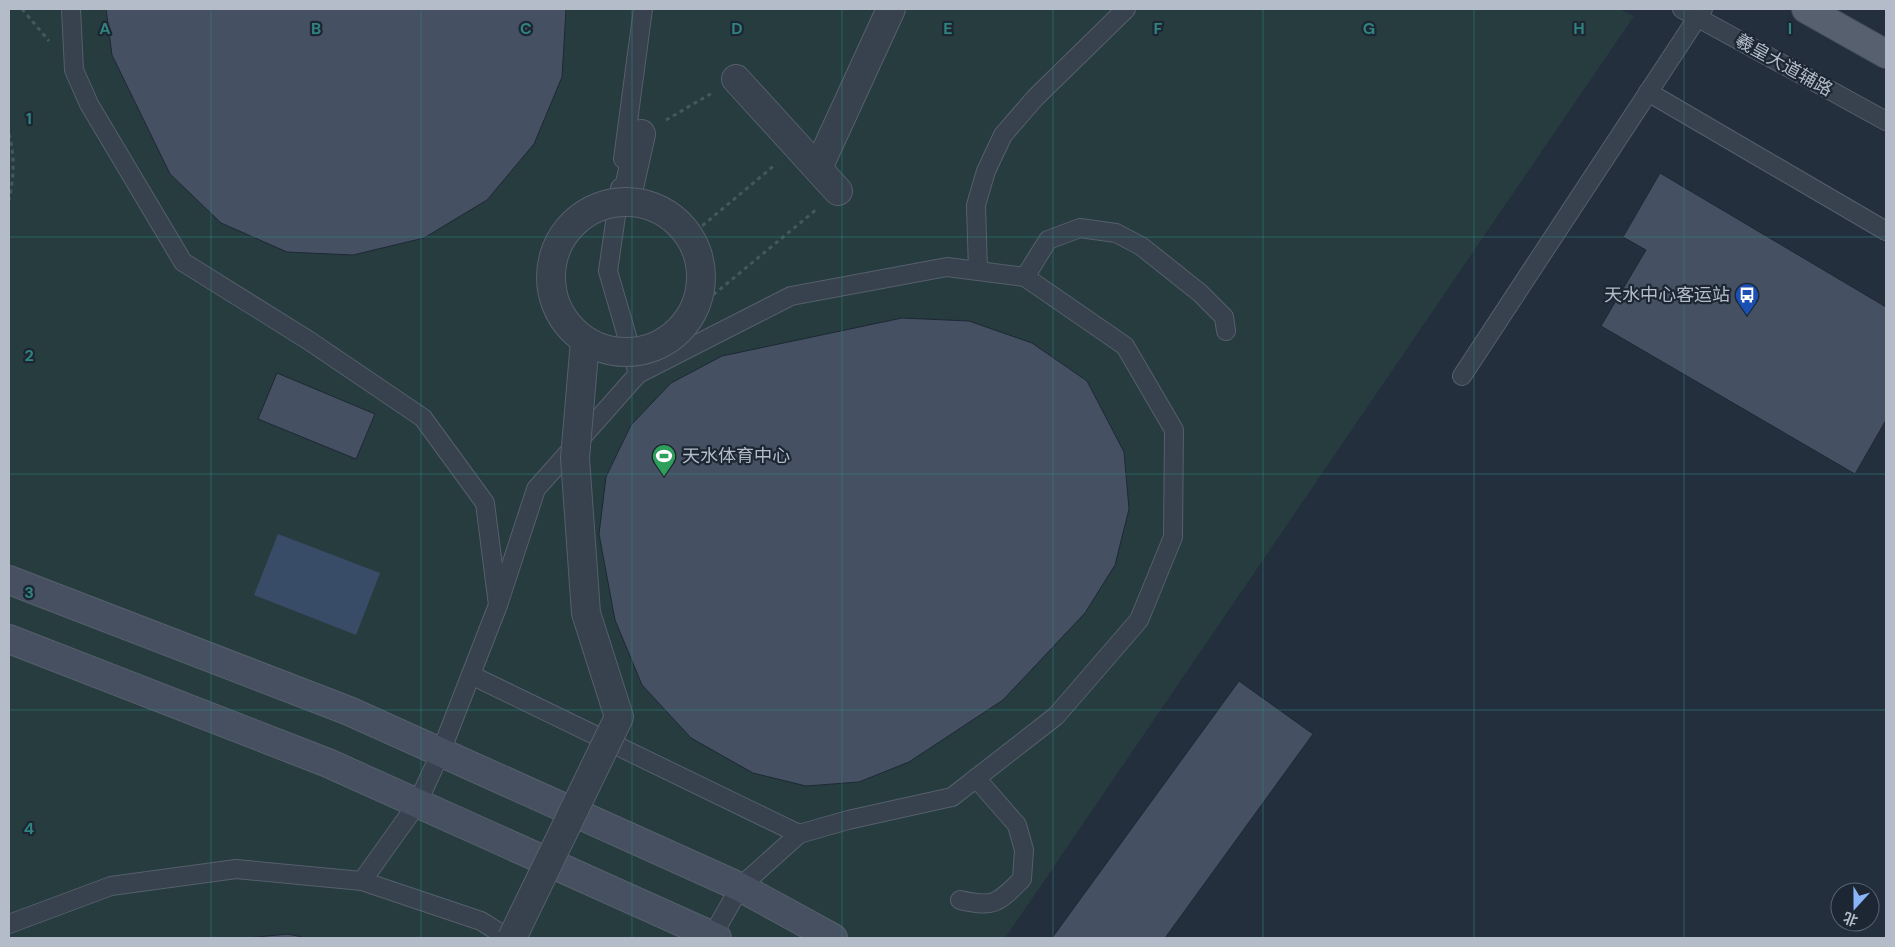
<svg xmlns="http://www.w3.org/2000/svg" width="1895" height="947" viewBox="0 0 1895 947" font-family="'DM Sans','Noto Sans SC',sans-serif">
<style>
.green{fill:#263c3f}
.water{fill:#394c67}
.building{fill:#455162;stroke:#1f2835}
.lines{fill:none;stroke-linecap:round;stroke-linejoin:round}
.lane-casing{stroke:#565f6c;stroke-width:20}
.street-casing{stroke:#565f6c;stroke-width:30}
.secondary-casing{stroke:#565f6c;stroke-width:30}
.primary-casing{stroke:#414a57;stroke-width:30}
.path{stroke:#44595c;stroke-width:3;stroke-dasharray:4 4;stroke-linecap:butt}
.lane{stroke:#38414e;stroke-width:18}
.street{stroke:#38414e;stroke-width:28}
.secondary{stroke:#465061;stroke-width:28}
.primary{stroke:#56606e;stroke-width:28}
.street-bridge-casing{stroke:#565f6c;stroke-width:30;stroke-linecap:butt}
.street-bridge{stroke:#38414e;stroke-width:28}
.grid{fill:none;stroke:#308480;stroke-width:1;stroke-opacity:0.55}
.labels{text-anchor:middle;stroke-width:4.5;stroke-linejoin:round;paint-order:stroke}
.street-label{font-size:18px;fill:#b4bcc9;stroke:#1d2633}
.poi-label{font-size:18px;fill:#b4bcc9;stroke:#1d2633;text-anchor:end}
.grid-label{font-size:16px;text-anchor:middle;font-weight:bold;fill:#308480;stroke:#1d2633;stroke-width:4.5;stroke-linejoin:round;paint-order:stroke}
</style>
<rect width="100%" height="100%" fill="#242f3e"/>
<polygon class="green" points="9,9 1619,9 1634,16 1005,938 9,938"/>
<polygon class="water" points="278,534 380,573 356,635 254,595"/>
<g class="building">
<polygon points="106,9 566,9 562,77 534,144 487,200 424,238 353,255 287,252 221,223 170,174 112,55"/>
<polygon points="1660,173 1886,307 1886,420 1855,474 1601,326 1646,250 1623,237"/>
<polygon points="902,318 969,321 1032,343 1087,381 1124,452 1129,509 1115,565 1085,613 1003,700 909,762 859,782 806,786 753,773 691,738 642,685 615,620 599,534 606,477 631,425 671,383 722,356"/>
<polygon points="277,373 375,414 356,459 258,419"/>
<polygon points="1239,681 1313,734 1165,938 1052,938"/>
<polygon points="288,934 306,938 247,938"/>
</g>
<g class="lines">
<g class="lane-casing">
<g id="lane">
<polyline points="71,9 74,70 89,104 183,262 308,340 423,418 485,503 498,605 440,754 417,804 362,881"/>
<polyline points="1682,9 1886,121"/>
<polyline points="1648,92 1886,231"/>
<polyline points="623,159 643,9"/>
<polyline points="620,188 608,271 638,374"/>
<polyline points="978,271 976,205 986,171 1003,135 1035,98 1126,9"/>
<polyline points="1025,277 1048,240 1080,228 1116,233 1141,246 1200,293 1224,317 1226,331"/>
<polyline points="1462,376 1703,9"/>
<polyline points="498,605 536,489 638,374 791,296 947,267 1025,277 1125,346 1174,430 1173,537 1139,620 1056,716 952,797 848,820 799,834 740,887 711,938"/>
<polyline points="471,675 799,834"/>
<path d="M 960,900 C 995,908 998,903 1022,879 L 1024,850 L 1017,825 L 976,778"/>
<polyline points="9,924 111,886 236,869 362,881 481,921 508,938"/>
</g>
</g>
<g class="street-casing">
<g id="street">
<polyline points="736,79 838,191"/>
<polyline points="818,168 891,9"/>
<polyline points="626,201 641,134"/>
</g>
</g>
<g class="secondary-casing">
<g id="secondary">
<polyline points="9,580 349,711 740,887 833,938"/>
<polyline points="9,639 328,763 717,938"/>
</g>
</g>
<g class="primary-casing">
<polyline id="primary" points="1806,9 1886,54"/>
</g>
<g class="path">
<polyline points="22,9 49,41"/>
<polyline points="666,120 712,93"/>
<path d="M 9,134 C 15,156 14,178 9,200"/>
<polyline points="690,236 776,164"/>
<polyline points="695,310 817,209"/>
</g>
<use href="#lane" class="lane"/>
<use href="#street" class="street"/>
<use href="#secondary" class="secondary"/>
<use href="#primary" class="primary"/>
<g class="street-bridge-casing">
<g id="street-bridge">
<circle cx="626" cy="277" r="75"/>
<polyline points="512,938 619,717 586,613 575,458 585,341"/>
</g>
</g>
<use href="#street-bridge" class="street-bridge"/>
</g>
<path class="grid" d="M 211,9 L 211,938M 421,9 L 421,938M 632,9 L 632,938M 842,9 L 842,938M 1053,9 L 1053,938M 1263,9 L 1263,938M 1474,9 L 1474,938M 1684,9 L 1684,938M 9,237 L 1886,237M 9,474 L 1886,474M 9,710 L 1886,710"/>
<defs>
<g id="bus-pin" transform="scale(1.25)"><path d="M0 17L-7.5 6A9.5 9.5 0 1 1 7.5 6Z" fill="#1a4fb4" stroke="#1d2633"/><path d="M-5-6H5V4H4V6H2V4H-2V6H-4V4H-5ZM-3.5-4V0h7V-4ZM-3.5 1.2v1.5H-2V1.2ZM2 1.2v1.5H3.5V1.2Z" fill="#fff"/></g>
<g id="stadium-pin" transform="scale(1.25)"><path d="M0 17L-7.5 6A9.5 9.5 0 1 1 7.5 6Z" fill="#2e9e5b" stroke="#1d2633"/><path d="M0-5a6.5 5 0 1 0 0 10a6.5 5 0 1 0 0-10ZM-3.5-1.8h7v3.6h-7Z" fill="#fff"/></g>
</defs>
<g fill-rule="evenodd">
<use href="#bus-pin" x="1747" y="295"/>
<use href="#stadium-pin" x="664" y="456"/>
</g>
<g class="labels">
<g class="street-label">
<text transform="translate(1784 65) rotate(29)" y="6">羲皇大道辅路</text>
</g>
<g class="poi-label">
<text x="1730" y="301">天水中心客运站</text>
<text x="682" y="462" text-anchor="start">天水体育中心</text>
</g>
</g>
<g class="grid-label">
<text x="105" y="34">A</text>
<text x="316" y="34">B</text>
<text x="526" y="34">C</text>
<text x="737" y="34">D</text>
<text x="948" y="34">E</text>
<text x="1158" y="34">F</text>
<text x="1369" y="34">G</text>
<text x="1579" y="34">H</text>
<text x="1790" y="34">I</text>
<text x="29" y="124">1</text>
<text x="29" y="361">2</text>
<text x="29" y="598">3</text>
<text x="29" y="834">4</text>
</g>
<rect width="1895" height="947" fill="none" stroke="#b4bcc9" stroke-width="20"/>
<g transform="translate(1855 907) rotate(201)"><circle r="24" fill="#1d2633" stroke="#59626f"/>
<path d="M0-4L9 19L0 12L-9 19Z" fill="#8ab4f8"/>
<text y="-8" font-size="14" font-weight="bold" text-anchor="middle" fill="#b4bcc9">北</text>
</g>
</svg>
